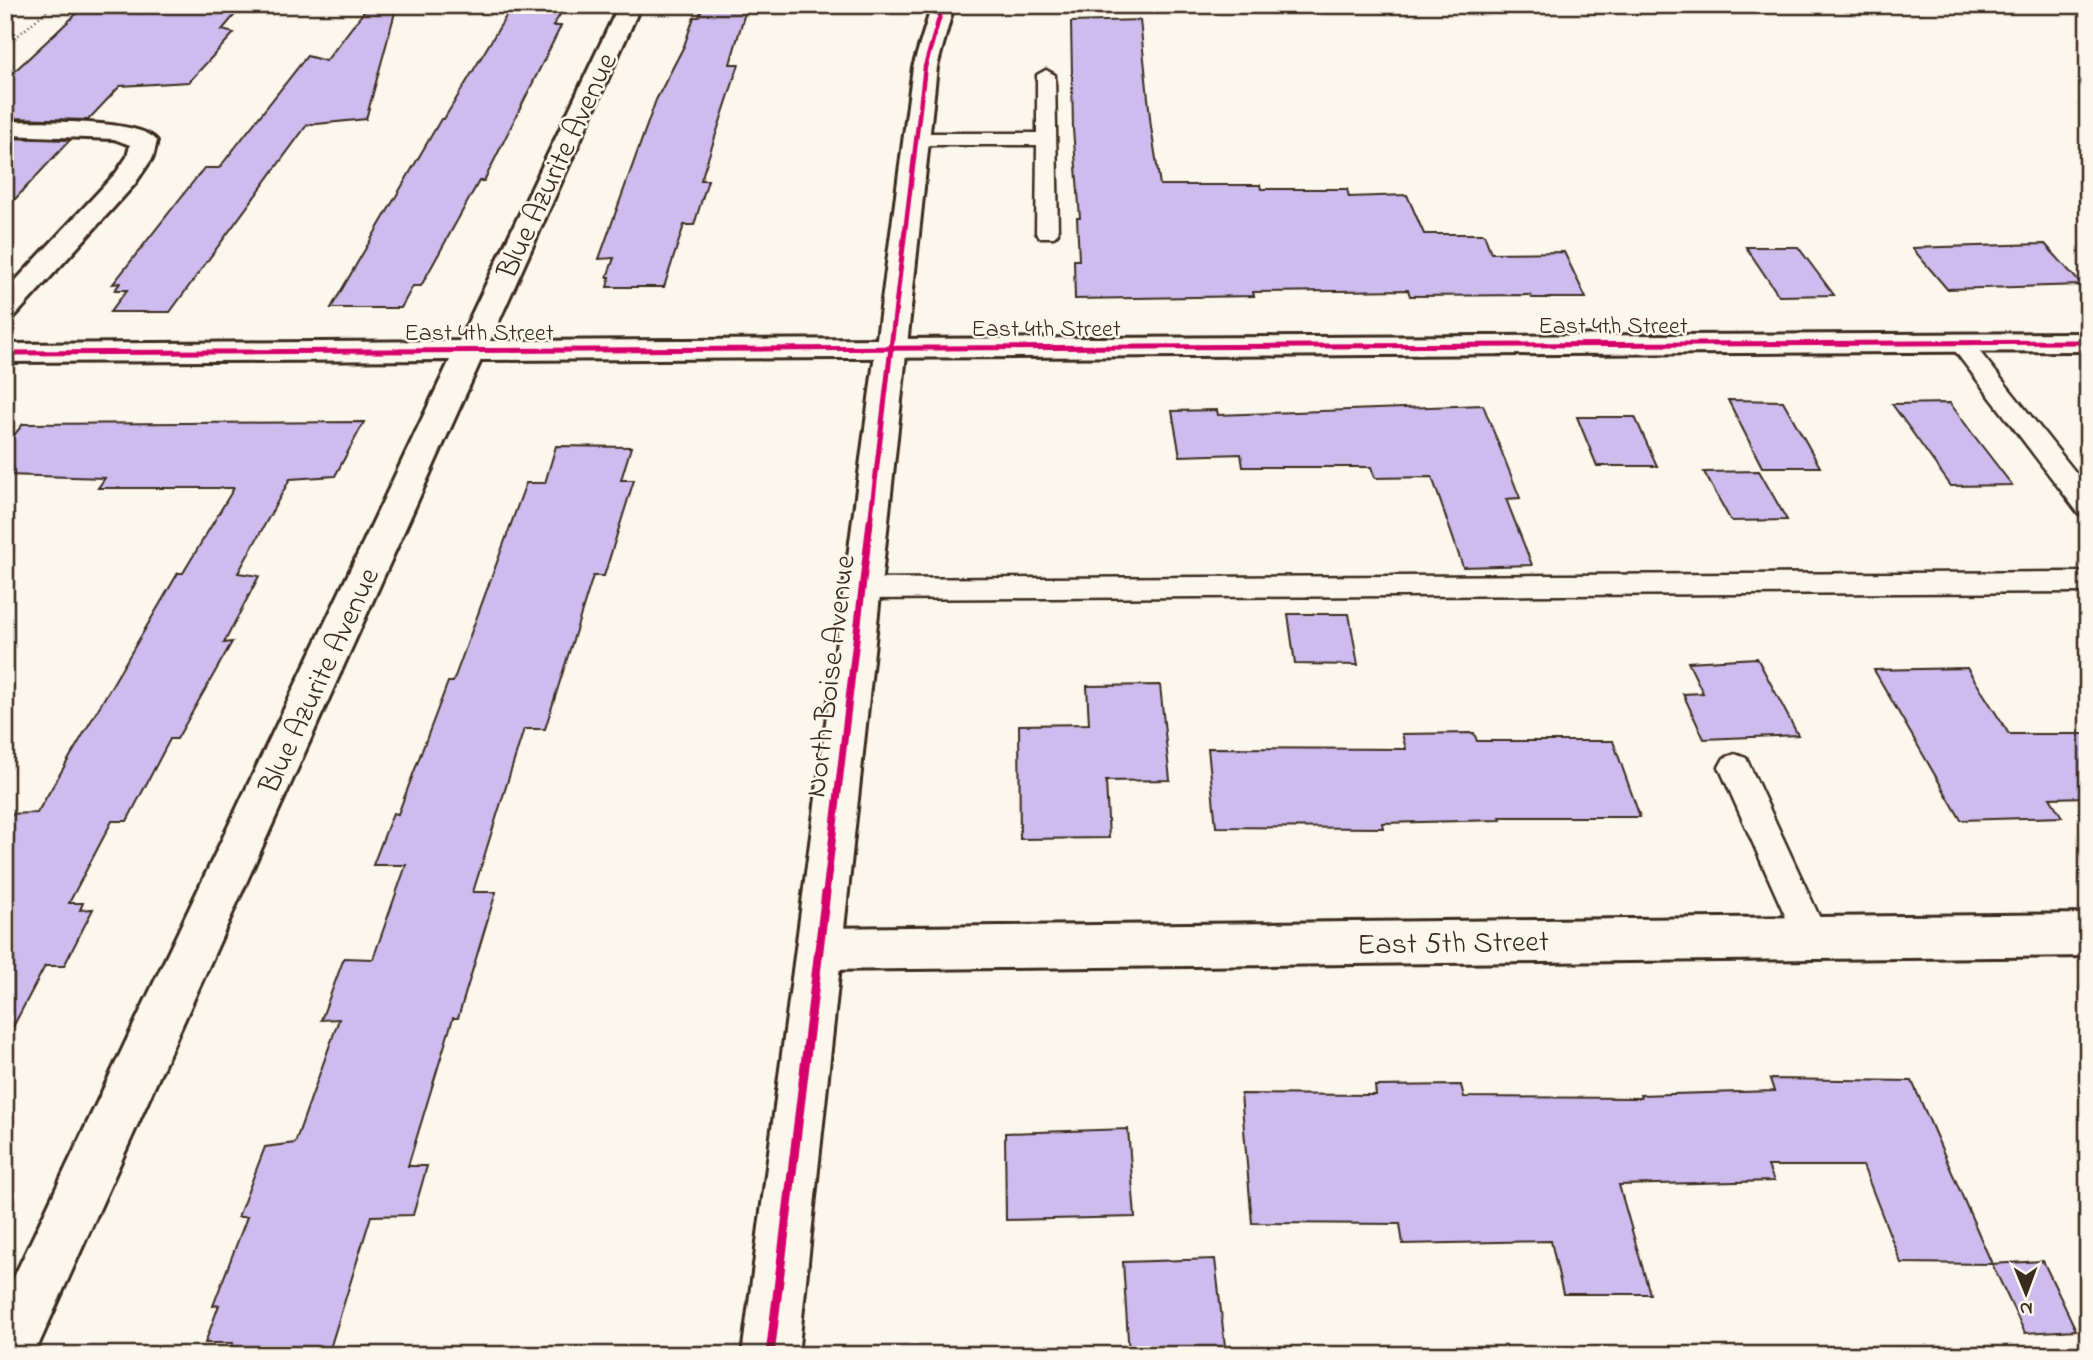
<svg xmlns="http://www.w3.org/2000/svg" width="2093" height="1360" viewBox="0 0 2093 1360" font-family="'Indie Flower',sans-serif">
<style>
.building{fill:#cdbced;stroke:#3b2a1e;stroke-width:2}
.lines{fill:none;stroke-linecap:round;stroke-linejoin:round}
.service-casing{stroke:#3b2a1e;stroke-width:5}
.minor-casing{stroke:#3b2a1e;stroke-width:6}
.tertiary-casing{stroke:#3b2a1e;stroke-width:6}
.path{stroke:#3b2a1e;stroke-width:2.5;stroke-dasharray:1 3.5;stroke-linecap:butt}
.service{fill:#fbf7ec;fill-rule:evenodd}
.minor{fill:#fbf7ec;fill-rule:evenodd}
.tertiary{fill:#fbf7ec;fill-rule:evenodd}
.cycleway-far3-casing{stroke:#fbf7ec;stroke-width:7}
.cycleway-far2-casing{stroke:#fbf7ec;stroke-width:9}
.cycleway-far1-casing{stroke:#fbf7ec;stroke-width:11}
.cycleway-casing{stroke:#fbf7ec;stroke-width:13}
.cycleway-far3{stroke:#d6006c;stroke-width:4.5}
.cycleway-far2{stroke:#d6006c;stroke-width:5}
.cycleway-far1{stroke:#d6006c;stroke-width:7}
.cycleway{stroke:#d6006c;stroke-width:9}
.labels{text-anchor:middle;stroke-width:5;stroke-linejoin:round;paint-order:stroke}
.far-street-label{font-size:24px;fill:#3b2a1e;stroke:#fbf7ec}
.street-label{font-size:30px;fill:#3b2a1e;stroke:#fbf7ec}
</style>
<rect width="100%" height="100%" fill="#fbf7ec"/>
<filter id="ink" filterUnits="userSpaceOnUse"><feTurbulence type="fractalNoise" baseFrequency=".0143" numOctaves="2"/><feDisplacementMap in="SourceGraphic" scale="14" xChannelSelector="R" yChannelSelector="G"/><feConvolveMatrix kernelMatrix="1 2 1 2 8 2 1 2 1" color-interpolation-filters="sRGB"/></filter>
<g filter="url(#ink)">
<g class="building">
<polygon points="86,5 243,5 222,30 234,33 189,82 120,86 88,120 5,118 5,80"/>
<polygon points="369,5 397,5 366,119 307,125 170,312 110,312 127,290 115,290 120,283 113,284 204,168 219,168 307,56 326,61"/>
<polygon points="702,9 746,9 730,64 739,64 701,180 708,180 694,225 684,225 664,287 607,287 610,277 607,277 614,258 599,259 656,100 684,46 694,17 699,17"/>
<polygon points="508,13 561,13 553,26 561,26 484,181 479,181 421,286 413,286 401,308 331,308 441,119 444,119"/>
<polygon points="1140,20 1151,127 1160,185 1260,185 1261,189 1347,189 1349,197 1407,195 1424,234 1484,234 1491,253 1564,252 1586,298 1532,298 1530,295 1410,296 1408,290 1253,292 1254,296 1075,299 1074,260 1079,260 1077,218 1080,218 1073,129 1071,22"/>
<polygon points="5,138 70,140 5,210"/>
<polygon points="2045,244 2082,285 1947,289 1912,248"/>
<polygon points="1746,247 1798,247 1834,295 1779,296"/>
<polygon points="1728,400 1783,401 1820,467 1762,467"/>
<polygon points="1950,403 1972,433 2012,485 1951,486 1892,404"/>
<polygon points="1483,405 1520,498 1506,499 1532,565 1463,567 1432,477 1375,478 1371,467 1243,467 1241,454 1180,456 1172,411 1217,410 1218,415"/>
<polygon points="1577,417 1635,417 1657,466 1597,466"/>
<polygon points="364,422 335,476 290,479 238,573 259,576 224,643 232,642 177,739 170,739 127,821 112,821 69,903 83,903 80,910 93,909 64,966 45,966 5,1042 5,814 37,813 178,573 183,573 234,488 98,488 105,478 5,475 5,446 23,424"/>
<polygon points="556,446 631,447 621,480 634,480 604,576 593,576 545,729 524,729 473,892 496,892 458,1018 453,1018 408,1166 427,1166 413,1215 371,1216 328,1355 228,1355 233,1343 205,1343 219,1305 213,1306 247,1217 238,1217 265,1147 295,1143 339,1019 321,1020 344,958 373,959 406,865 373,865 393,813 398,814 448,682 453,682 526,483 545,483"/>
<polygon points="1759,471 1787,520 1731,521 1704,472"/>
<polygon points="1288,614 1349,614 1358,665 1295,664"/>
<polygon points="1757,658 1798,735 1704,739 1683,694 1703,693 1688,662"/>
<polygon points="1967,668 2009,734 2088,734 2088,797 2050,798 2062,817 1961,820 1874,670"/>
<polygon points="1160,685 1170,780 1106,781 1109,838 1020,839 1019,725 1089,724 1087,686"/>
<polygon points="1474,733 1477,741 1613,741 1640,817 1500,817 1501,820 1382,823 1383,828 1216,827 1208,748 1406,749 1402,734"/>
<polygon points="1770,1079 1912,1081 1992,1264 1901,1263 1863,1166 1768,1166 1774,1181 1619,1185 1650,1294 1563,1294 1551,1241 1403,1244 1400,1224 1252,1223 1241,1094 1376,1095 1375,1086 1461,1085 1464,1097 1641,1098 1640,1095 1774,1091"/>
<polygon points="1128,1129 1135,1217 1006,1220 1005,1133"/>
<polygon points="1215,1259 1226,1355 1129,1355 1123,1262"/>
<polygon points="2043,1261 2076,1330 2025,1333 1992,1264"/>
</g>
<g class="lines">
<g class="service-casing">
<g id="service">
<polygon points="1046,70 1055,75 1058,233 1054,237 1040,237 1036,233 1037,145 916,145 906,139 916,133 1037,133 1037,75"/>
<polygon points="1960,335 1968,337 2088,488 2088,516 2079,514 1952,347 1948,342 1952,337"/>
<polygon points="2088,572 2088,592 862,599 852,596 848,589 852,582 862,579"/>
<polygon points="1735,754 1746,758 1824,927 1829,938 1824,949 1812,954 1800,949 1719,767 1724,758"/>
</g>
</g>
<g class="minor-casing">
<g id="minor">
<polygon points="619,5 641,5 490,341 2088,333 2088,351 481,360 34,1355 5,1355 5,1296 450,360 5,362 5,344 459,341"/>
<path d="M 5,121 C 34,122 141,118 157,141 L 153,157 L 134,185 L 15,316 L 5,319 L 5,292 L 116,173 L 127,157 L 130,145 L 114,139 L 5,135 Z"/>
<polygon points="2088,914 2088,956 819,970 803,964 796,949 803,934 819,928"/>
</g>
</g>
<g class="tertiary-casing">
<polygon id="tertiary" points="932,5 954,5 937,67 798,1355 742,1355 913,67"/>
</g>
<polyline class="path" points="5,47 53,5"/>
<use href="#service" class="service"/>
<use href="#minor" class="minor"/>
<use href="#tertiary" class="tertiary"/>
<g class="cycleway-far3-casing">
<polyline id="cycleway-far3" points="905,232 925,67 943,5"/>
</g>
<g class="cycleway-far2-casing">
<g id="cycleway-far2">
<polyline points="5,353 2088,342"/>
<polyline points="870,524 905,230"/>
</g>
</g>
<g class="cycleway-far1-casing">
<polyline id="cycleway-far1" points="826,893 870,522"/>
</g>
<g class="cycleway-casing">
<polyline id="cycleway" points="770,1355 826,892"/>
</g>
<use href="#cycleway-far3" class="cycleway-far3"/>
<use href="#cycleway-far2" class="cycleway-far2"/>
<use href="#cycleway-far1" class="cycleway-far1"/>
<use href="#cycleway" class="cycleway"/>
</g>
</g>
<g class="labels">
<g class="far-street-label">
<text x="1613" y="333">East 4th Street</text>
<text x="1046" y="336">East 4th Street</text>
<text x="479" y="340">East 4th Street</text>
</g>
<g class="street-label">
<text transform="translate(556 165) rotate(-65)" y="10">Blue Azurite Avenue</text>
<text transform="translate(829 676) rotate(-83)" y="10">North Boise Avenue</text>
<text transform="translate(318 680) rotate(-65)" y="10">Blue Azurite Avenue</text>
<text transform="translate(1453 942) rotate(-1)" y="10">East 5th Street</text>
</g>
</g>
<rect width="2093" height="1360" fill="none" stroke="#fbf7ec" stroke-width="28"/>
<rect x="14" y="14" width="2065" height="1332" fill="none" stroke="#3b2a1e" stroke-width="2.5" filter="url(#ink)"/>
<g transform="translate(2026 1293) rotate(179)" stroke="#fbf7ec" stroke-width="5" paint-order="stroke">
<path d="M0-5L12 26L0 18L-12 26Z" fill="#3b2a1e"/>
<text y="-10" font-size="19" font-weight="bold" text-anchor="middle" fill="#3b2a1e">N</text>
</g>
</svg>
